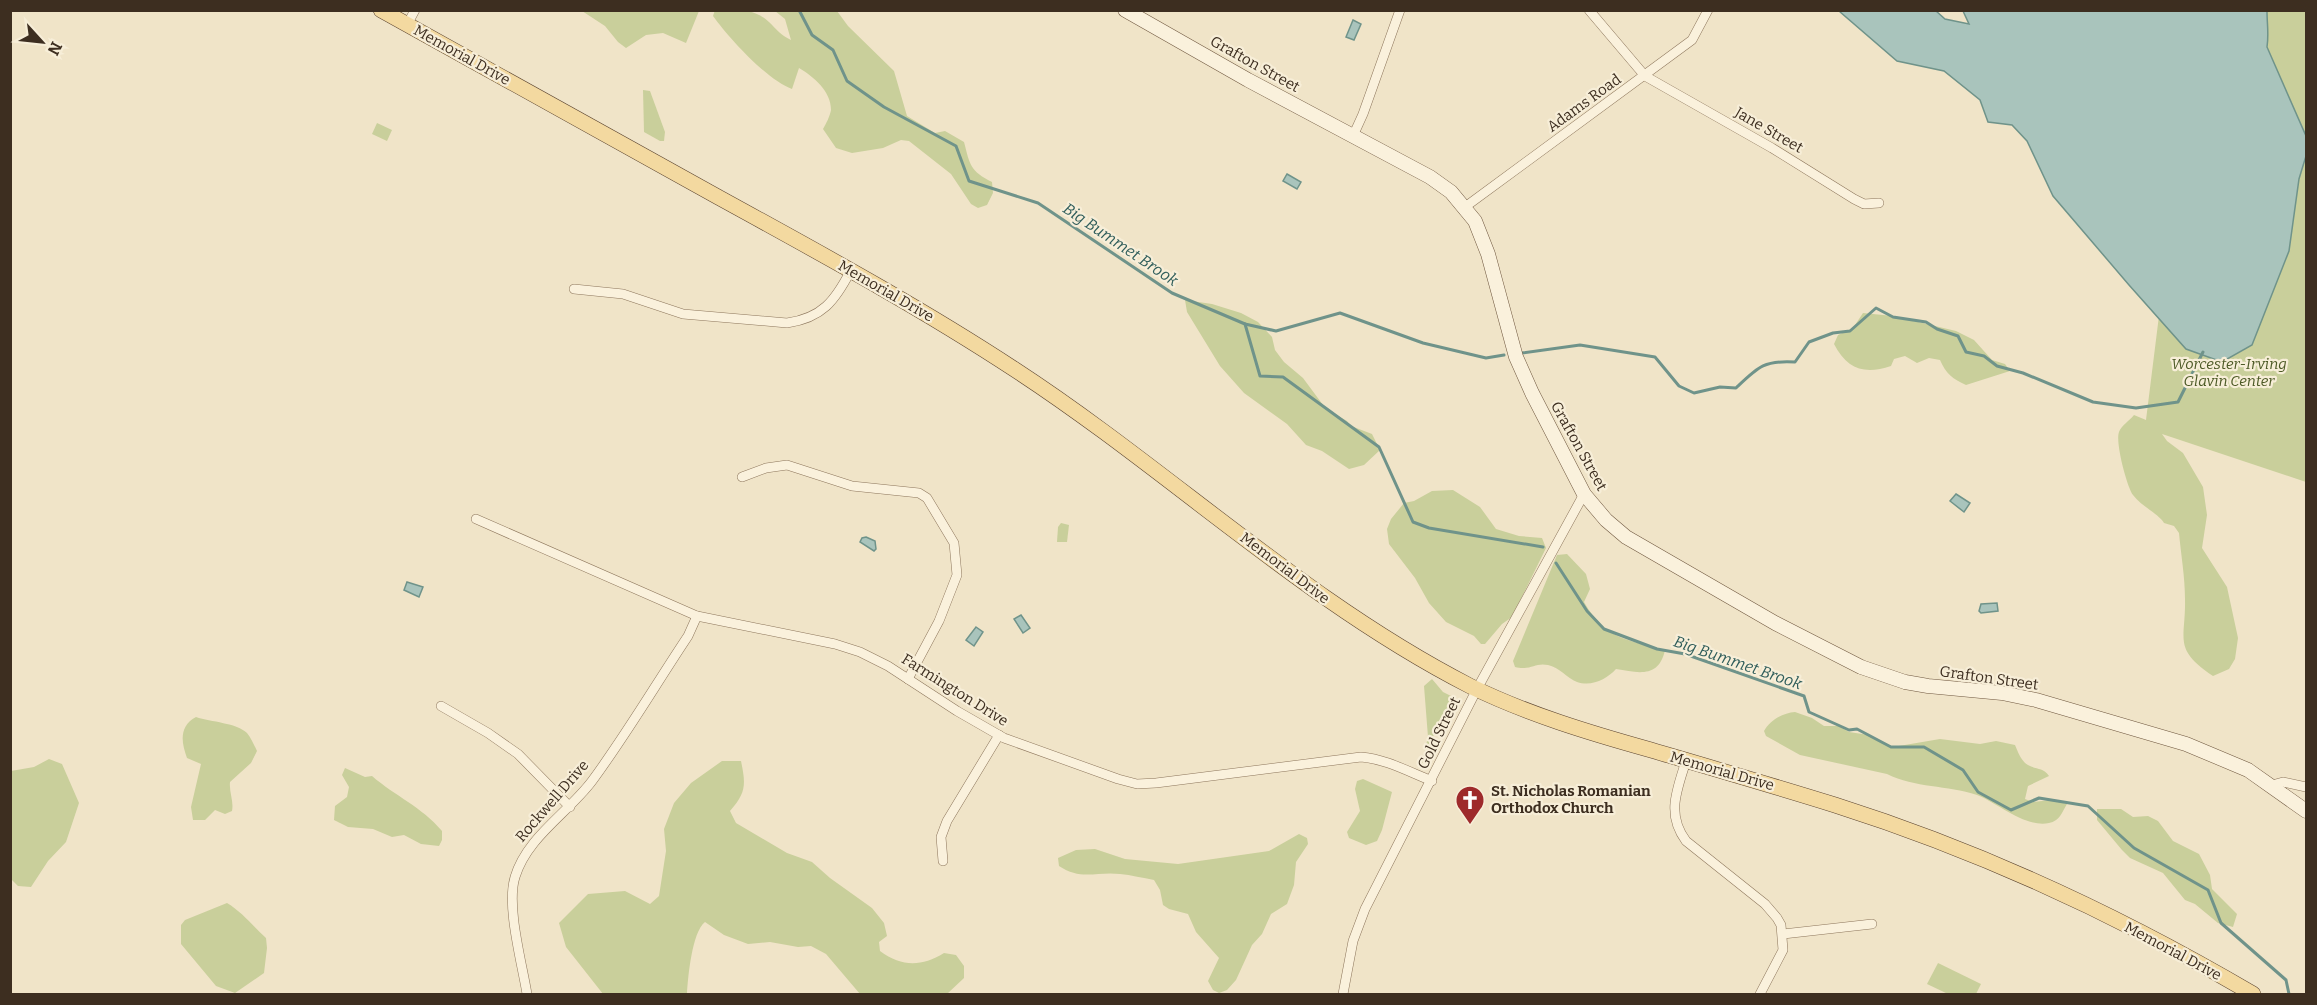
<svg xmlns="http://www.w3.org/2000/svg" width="2317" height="1005" viewBox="0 0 2317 1005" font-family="Bitter,serif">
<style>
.green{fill:#c9cf9b}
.water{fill:#a9c4bc;stroke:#6f938a;stroke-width:1.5}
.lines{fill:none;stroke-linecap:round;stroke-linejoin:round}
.stream{stroke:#6f938a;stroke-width:3}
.street-casing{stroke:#8d765c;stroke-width:10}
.secondary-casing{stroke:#6f573f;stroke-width:15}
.primary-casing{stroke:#5b4430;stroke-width:16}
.street{stroke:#faf1dc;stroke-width:9}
.secondary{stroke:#faf1dc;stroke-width:14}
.primary{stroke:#f3d9a0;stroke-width:15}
.labels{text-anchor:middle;stroke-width:4.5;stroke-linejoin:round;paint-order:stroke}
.street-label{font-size:15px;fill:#3d2e20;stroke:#f7eed8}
.park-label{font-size:15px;font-style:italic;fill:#4d5a26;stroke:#f7eed8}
.poi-label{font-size:15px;font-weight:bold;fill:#3d2e20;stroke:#f7eed8;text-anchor:start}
.water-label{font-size:16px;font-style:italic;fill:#2f5d5a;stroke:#f7eed8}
</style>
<rect width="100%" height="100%" fill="#f0e4c8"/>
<g class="green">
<path d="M 715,10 C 735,10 753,7 769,22 C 776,29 782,36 791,40 L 785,19 L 775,11 L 837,11 L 848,26 L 894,71 L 907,116 L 935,133 L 945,131 L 964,142 C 970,165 970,171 992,182 L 993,193 L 987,205 L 978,208 L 971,204 L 951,174 L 909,141 L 901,140 L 883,148 L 852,153 L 836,148 L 823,129 C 826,124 830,116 831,110 C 831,91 814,77 799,68 L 792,89 C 767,80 729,38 713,16 Z"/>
<polygon points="582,11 699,11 686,43 663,33 646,35 626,48 618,42 605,26"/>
<path d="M 2141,11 L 2306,11 L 2306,482 L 2162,434 L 2167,441 L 2183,453 L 2203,487 L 2207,515 L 2202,548 L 2227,587 L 2238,638 L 2235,659 L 2229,669 L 2213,676 C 2172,648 2186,640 2185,599 C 2185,577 2181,555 2179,533 L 2174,526 L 2164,523 C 2159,514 2141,506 2133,495 C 2127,487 2115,442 2119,432 C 2121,426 2130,420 2134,415 L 2146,420 L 2193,43 Z"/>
<polygon points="643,90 650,91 665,132 664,141 660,141 644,132"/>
<polygon points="377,123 392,130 387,141 372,134"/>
<polygon points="1185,300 1212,304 1241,313 1258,322 1272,337 1275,350 1284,362 1303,378 1326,409 1347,421 1351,426 1372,434 1380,450 1364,465 1349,469 1322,451 1306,445 1287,424 1244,393 1220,366 1187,312"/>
<path d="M 1863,313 L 1893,316 L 1956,331 L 1974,340 L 1992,360 L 2005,364 L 2010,371 L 1966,385 C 1953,379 1946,374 1940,360 L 1929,358 L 1917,363 L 1905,356 L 1894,359 L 1891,366 C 1864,375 1847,369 1834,344 L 1838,335 L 1853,328 Z"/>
<polygon points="1453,490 1480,507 1496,529 1519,536 1542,538 1546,548 1512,617 1502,624 1485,644 1481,644 1474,636 1446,622 1429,603 1415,578 1389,544 1387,529 1391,519 1404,503 1414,501 1432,491"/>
<polygon points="1061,523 1069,525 1067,542 1057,542 1058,527"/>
<path d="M 1567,554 L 1586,574 L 1590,589 L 1584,602 C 1606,640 1626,639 1665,650 C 1659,678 1639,673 1616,669 C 1607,679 1592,687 1577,682 C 1567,678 1559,667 1548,665 C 1535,662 1530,671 1515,667 L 1513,661 L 1557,555 Z"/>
<polygon points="1432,679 1443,692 1451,696 1453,700 1434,733 1428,759 1426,762 1422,763 1428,737 1424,686"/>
<path d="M 1795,712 L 1812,718 L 1824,726 L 1839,726 L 1849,732 L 1869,735 L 1893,747 L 1940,739 L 1980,744 L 1996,741 L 2015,745 C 2018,752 2021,761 2028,765 C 2036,770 2043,767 2049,776 L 2028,786 L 2025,799 L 2033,802 L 2051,800 L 2067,804 C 2062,812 2060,821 2049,823 C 2025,828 1998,803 1977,795 C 1947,785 1915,788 1887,774 L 1800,755 L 1766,736 L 1764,731 C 1770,720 1783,713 1795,712 Z"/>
<path d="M 196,717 C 211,722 237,723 247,733 C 251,738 254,745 257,751 L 251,763 L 230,782 C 229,793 234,801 232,811 L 225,814 L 215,810 L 205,820 L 193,820 L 191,807 L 201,764 L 187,758 C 181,742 179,726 196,717 Z"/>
<polygon points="49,759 62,764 79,803 66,842 48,861 31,887 18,886 11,879 11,771 34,767"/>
<path d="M 722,761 L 741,761 C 746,785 746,793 730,811 L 736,823 L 787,853 L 812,862 L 830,878 L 872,908 L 884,923 L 887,936 L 879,942 L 880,951 C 902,967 921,967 944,953 L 956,955 L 964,966 L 964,978 L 947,994 L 860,994 L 826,954 L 811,946 L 798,947 L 770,942 L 748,944 L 724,935 L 705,922 C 692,932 688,977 687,994 L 603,994 L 566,947 L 559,923 L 588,894 L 625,891 L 650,904 L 659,896 L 666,851 L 664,829 L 674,803 L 691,783 Z"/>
<path d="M 345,768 L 365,777 L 372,776 C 395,796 422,807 442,831 L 442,840 L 439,846 L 421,844 L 404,835 L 392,837 L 373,829 L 348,827 L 334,820 L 335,806 L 347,797 L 349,787 L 342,775 Z"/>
<polygon points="1363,779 1392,792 1382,830 1377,841 1366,845 1349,838 1347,832 1360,811 1355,789 1357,781"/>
<polygon points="2097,809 2121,809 2133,817 2148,816 2158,821 2173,841 2199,854 2210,875 2212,889 2237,914 2233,927 2218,923 2195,904 2185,900 2163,873 2130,858 2122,850 2097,820"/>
<path d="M 1299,834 L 1307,838 L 1308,844 L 1296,862 L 1294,885 L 1287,904 L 1271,914 L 1262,934 L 1252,945 L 1236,980 L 1227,990 L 1219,993 L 1213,990 L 1208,981 L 1219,958 L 1196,932 L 1188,914 L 1169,909 L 1163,905 L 1160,890 L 1154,880 C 1143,878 1131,875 1120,874 C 1097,871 1081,881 1059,866 L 1058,858 L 1076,850 L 1095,849 L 1125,859 L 1178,864 L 1269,851 Z"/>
<path d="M 227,903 C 242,912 253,926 266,938 L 267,948 L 264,973 L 235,993 L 216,986 L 181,944 L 181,925 L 185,920 Z"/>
<polygon points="1938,963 1981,984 1976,994 1948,994 1927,984"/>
</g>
<g class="water">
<path d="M 1839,11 L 1936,11 L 1945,19 L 1969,24 L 1963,11 L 2267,11 C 2267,24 2269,34 2267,47 L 2306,136 L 2306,156 L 2299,179 L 2289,251 L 2252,345 L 2222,362 L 2186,349 L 2129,285 L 2053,196 L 2027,141 L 2012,125 L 1988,122 L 1980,100 L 1944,71 L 1897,61 Z"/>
<polygon points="1353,20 1361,24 1354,40 1346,37"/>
<polygon points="1287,174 1301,182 1297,189 1283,181"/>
<polygon points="1956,494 1970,503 1964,512 1950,501"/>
<polygon points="866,537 875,541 876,549 874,551 860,542 862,538"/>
<polygon points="407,582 423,587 419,597 404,590"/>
<polygon points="1997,603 1998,611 1981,613 1979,611 1981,604"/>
<polygon points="1021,615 1030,628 1023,633 1014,619"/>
<polygon points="976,627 983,632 974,646 966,640"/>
</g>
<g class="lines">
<g class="stream">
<polyline points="799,10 812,35 833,50 847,81 884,107 956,146 969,181 1038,203 1172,293 1245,324 1260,376 1283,377 1379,447 1413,522 1429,528 1543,547"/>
<polyline points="1245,324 1276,331 1340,313 1423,343 1486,358 1504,355"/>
<path d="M 1522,353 L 1580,345 L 1655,357 L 1679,386 L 1694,393 L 1720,387 L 1736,388 C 1758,367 1764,360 1795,362 L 1809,342 L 1833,333 L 1850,331 L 1876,308 L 1893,317 L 1926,322 L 1937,329 L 1958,336 L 1966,352 L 1984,356 L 1997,366 L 2023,373 L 2093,402 L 2136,408 L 2178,402 L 2203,352"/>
<polyline points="1556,563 1587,611 1604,629 1657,649 1685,654 1804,696 1809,712 1849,730 1857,729 1891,747 1924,747 1963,770 1978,792 2011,810 2039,798 2088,806 2134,848 2208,890 2221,923 2286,980 2289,994"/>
</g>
<g class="street-casing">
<g id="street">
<polyline points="1589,10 1645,76 1772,148 1854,199 1864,204 1879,203"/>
<polyline points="407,25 415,10"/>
<polyline points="1353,136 1363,114 1400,10"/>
<polyline points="1465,207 1692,40 1708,10"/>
<path d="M 574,289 L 623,294 L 683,314 L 787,323 C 822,318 835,301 851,270"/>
<polyline points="742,477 766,468 787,465 852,486 919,493 927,498 954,543 957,575 939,621 908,679"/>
<path d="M 476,519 L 697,616 L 835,644 L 860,652 L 888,666 L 957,711 L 1004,738 L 1118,779 L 1137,784 L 1156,783 L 1361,757 C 1386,759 1409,772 1432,781"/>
<polyline points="441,706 488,733 518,754 570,807"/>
<path d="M 1686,761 C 1677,790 1666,814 1686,841 L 1765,904 L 1777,918 L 1781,925 L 1783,950 L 1760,994"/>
<polyline points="2272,785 2283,782 2306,787"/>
<polyline points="943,861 941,837 947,821 999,735"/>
<polyline points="1783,934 1872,924"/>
<path d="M 527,994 C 522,963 506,906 515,877 C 527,837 568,813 592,781 C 626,735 656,684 688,636 L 697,616"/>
<polyline points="1343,994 1353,941 1365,909 1477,689 1584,494"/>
</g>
</g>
<g class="secondary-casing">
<polyline id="secondary" points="1125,10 1248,80 1430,177 1451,192 1475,221 1488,254 1516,357 1532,393 1584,494 1606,520 1626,537 1775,623 1861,667 1905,682 1928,686 2002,693 2036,700 2186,744 2248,770 2306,811"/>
</g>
<g class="primary-casing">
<path id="primary" d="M 381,10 C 494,73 606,135 718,197 C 818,252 918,306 1014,369 C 1169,470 1304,601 1470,686 C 1527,714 1590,733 1651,750 C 1712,768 1774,786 1835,805 C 1980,851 2122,917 2253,994"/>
</g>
<use href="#street" class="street"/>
<use href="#secondary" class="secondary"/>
<use href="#primary" class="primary"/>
</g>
<defs>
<g id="church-pin" transform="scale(1.5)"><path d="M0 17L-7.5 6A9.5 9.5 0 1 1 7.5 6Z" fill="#9e2a2b" stroke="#f7eed8"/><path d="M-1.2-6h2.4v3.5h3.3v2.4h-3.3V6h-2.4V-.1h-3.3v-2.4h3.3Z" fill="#fff"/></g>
</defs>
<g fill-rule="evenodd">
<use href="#church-pin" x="1470" y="800"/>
</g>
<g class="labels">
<g class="street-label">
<text transform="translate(462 55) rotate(29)" y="5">Memorial Drive</text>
<text transform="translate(1255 64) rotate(29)" y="5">Grafton Street</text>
<text transform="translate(1584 103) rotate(-36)" y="5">Adams Road</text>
<text transform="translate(1769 130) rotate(30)" y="5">Jane Street</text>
<text transform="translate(886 291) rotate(30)" y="5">Memorial Drive</text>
<text transform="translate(1579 446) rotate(61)" y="5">Grafton Street</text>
<text transform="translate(1285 568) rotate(37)" y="5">Memorial Drive</text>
<text transform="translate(1989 678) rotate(8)" y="5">Grafton Street</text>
<text transform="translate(955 690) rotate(32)" y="5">Farmington Drive</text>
<text transform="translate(1439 733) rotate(-64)" y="5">Gold Street</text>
<text transform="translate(1722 771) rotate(16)" y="5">Memorial Drive</text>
<text transform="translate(552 801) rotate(-49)" y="5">Rockwell Drive</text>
<text transform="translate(2173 951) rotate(28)" y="5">Memorial Drive</text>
</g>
<g class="park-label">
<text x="2229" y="369">Worcester-Irving<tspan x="2229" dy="17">Glavin Center</tspan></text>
</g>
<g class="poi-label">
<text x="1491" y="796">St. Nicholas Romanian<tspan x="1491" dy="17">Orthodox Church</tspan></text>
</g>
<g class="water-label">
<text transform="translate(1121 244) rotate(34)" y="6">Big Bummet Brook</text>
<text transform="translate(1738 662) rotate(19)" y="6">Big Bummet Brook</text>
</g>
</g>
<rect width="2317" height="1005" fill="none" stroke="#3d2e20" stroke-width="24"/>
<g transform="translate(42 42) rotate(117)" stroke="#f7eed8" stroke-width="4.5" paint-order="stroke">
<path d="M0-4.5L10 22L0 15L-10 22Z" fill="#3d2e20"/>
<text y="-9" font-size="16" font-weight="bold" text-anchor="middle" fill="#3d2e20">N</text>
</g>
</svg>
